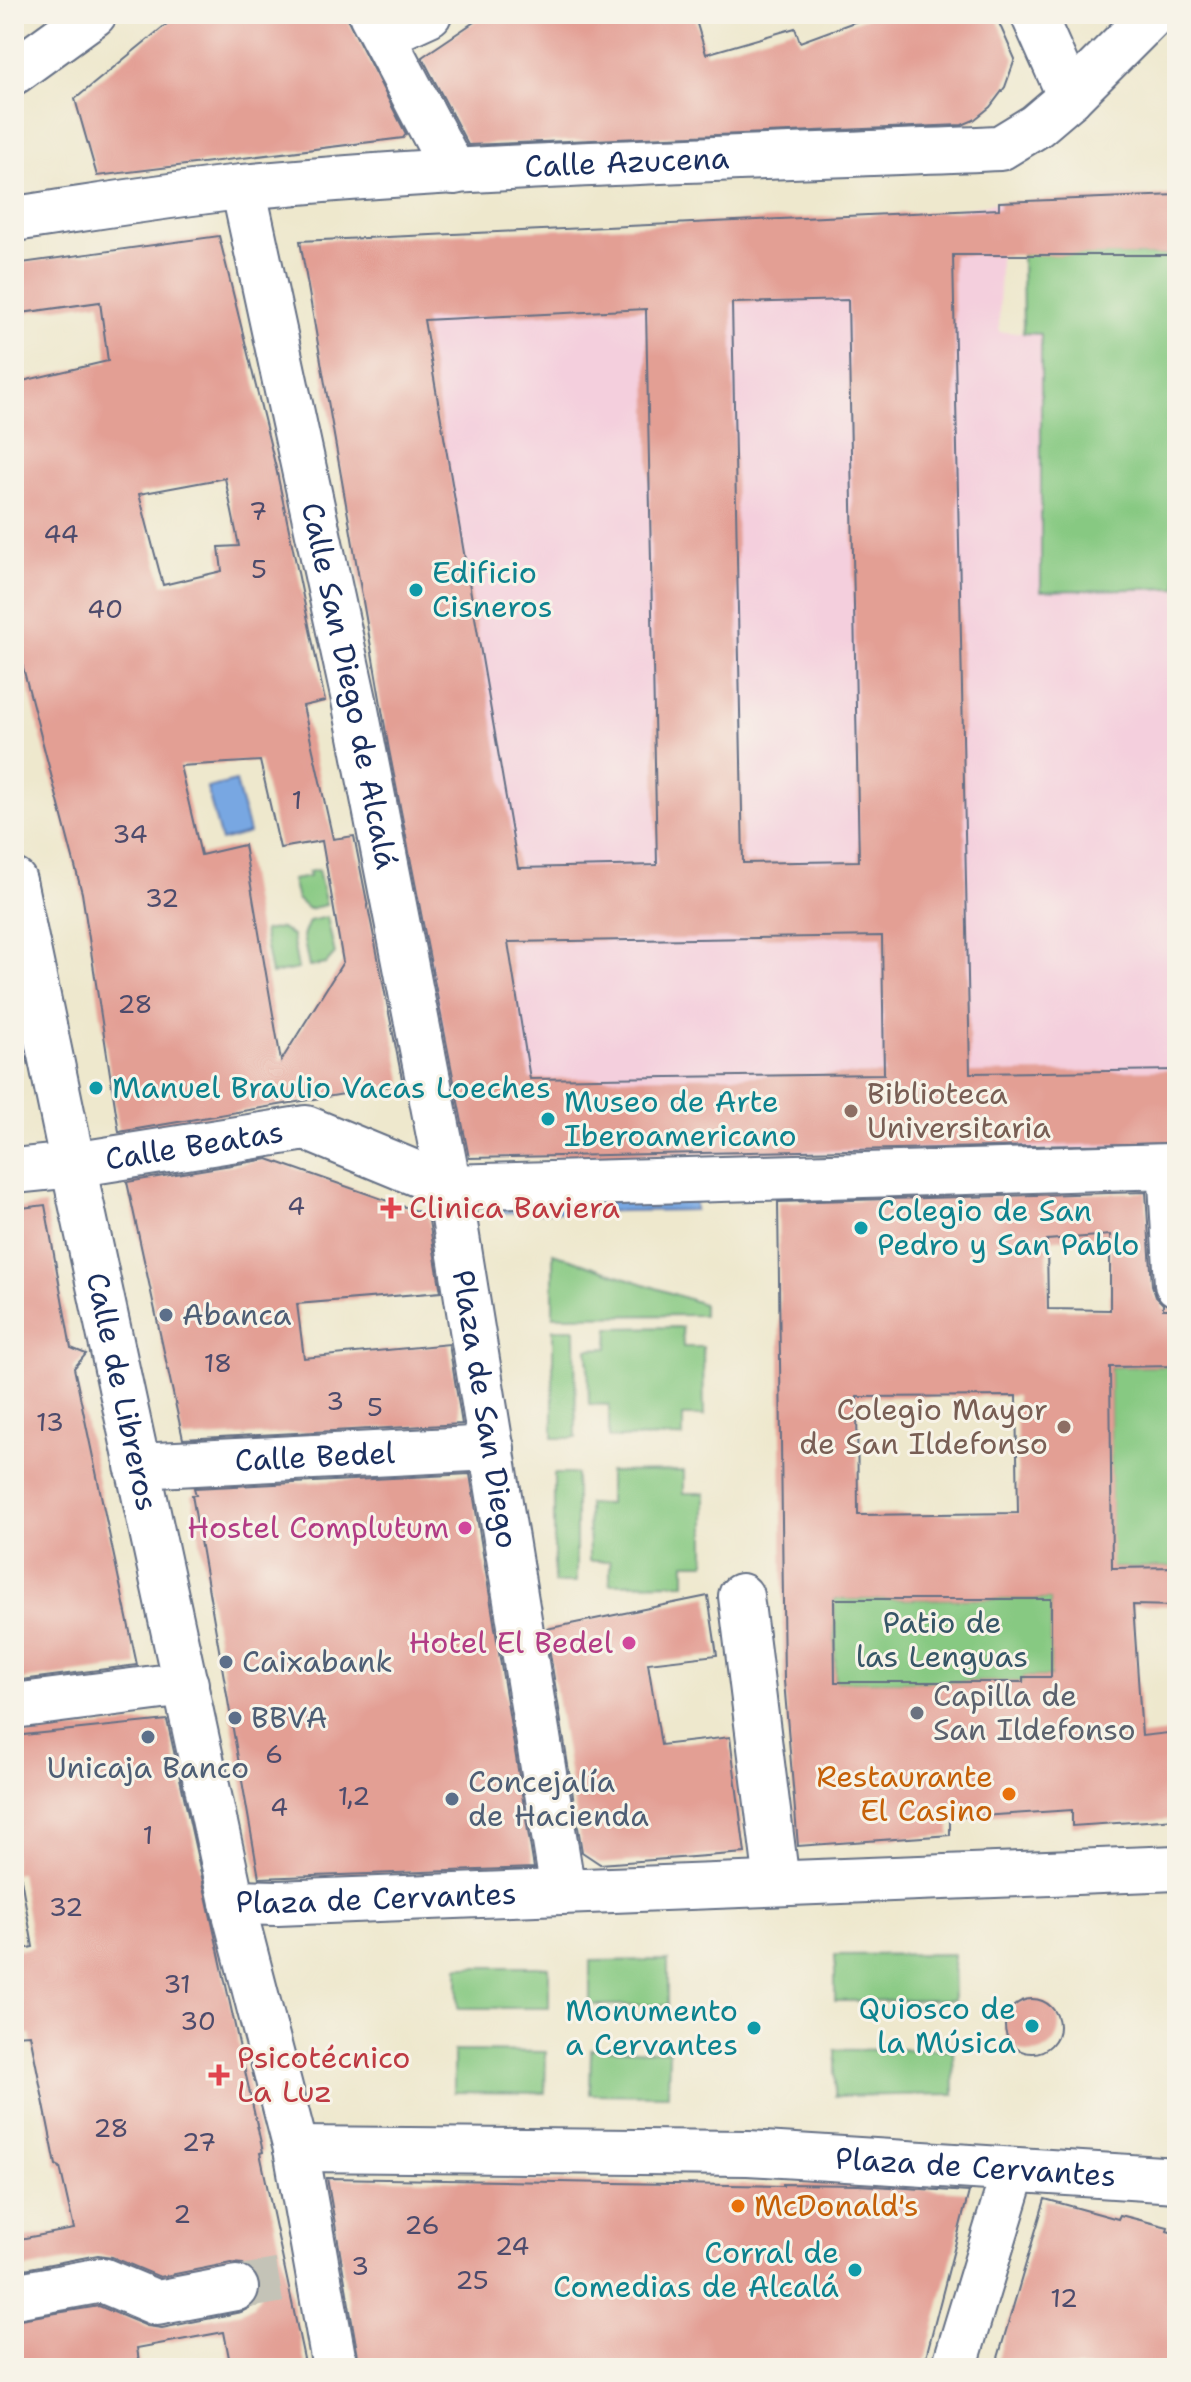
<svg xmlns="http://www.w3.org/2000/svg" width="1191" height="2382" viewBox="0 0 1191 2382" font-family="'Shantell Sans',sans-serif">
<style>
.built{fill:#f4cfdd}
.green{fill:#87c982;stroke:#517c70;stroke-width:2}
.water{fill:#78a7e2;stroke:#4a6ba0;stroke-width:2}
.building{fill:#e39f94;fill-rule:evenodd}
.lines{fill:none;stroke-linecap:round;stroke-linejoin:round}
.minor-tunnel{stroke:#c4c3b7;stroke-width:44;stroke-dasharray:44 22;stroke-linecap:butt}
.minor-casing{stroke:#657085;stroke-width:48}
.minor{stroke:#fff;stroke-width:44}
.culture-dot{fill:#0f9aa8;stroke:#f7f3e8;stroke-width:3}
.education-dot{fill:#8d6e63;stroke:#f7f3e8;stroke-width:3}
.health-dot{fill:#e0444e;stroke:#f7f3e8;stroke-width:3}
.service-dot{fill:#5c6f8a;stroke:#f7f3e8;stroke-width:3}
.hotel-dot{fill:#d1479c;stroke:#f7f3e8;stroke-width:3}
.worship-dot{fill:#6b7280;stroke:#f7f3e8;stroke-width:3}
.food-dot{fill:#e8710a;stroke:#f7f3e8;stroke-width:3}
.labels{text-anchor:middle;stroke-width:6;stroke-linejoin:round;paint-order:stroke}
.number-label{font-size:26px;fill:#4d4b6c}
.street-label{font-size:30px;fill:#1b2f5e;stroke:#f7f3e8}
.culture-label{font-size:30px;fill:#0d838f;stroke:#f7f3e8;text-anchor:start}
.education-label{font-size:30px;fill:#785e54;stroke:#f7f3e8;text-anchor:start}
.health-label{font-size:30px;fill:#be3a42;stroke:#f7f3e8;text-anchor:start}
.service-label{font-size:30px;fill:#4e5e75;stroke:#f7f3e8;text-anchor:start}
.hotel-label{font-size:30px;fill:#b23c85;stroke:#f7f3e8;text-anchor:end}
.park-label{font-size:30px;fill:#365667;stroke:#f7f3e8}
.worship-label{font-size:30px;fill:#5b616d;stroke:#f7f3e8;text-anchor:start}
.food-label{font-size:30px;fill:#c56008;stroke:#f7f3e8;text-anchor:end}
</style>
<rect width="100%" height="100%" fill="#f7f3e8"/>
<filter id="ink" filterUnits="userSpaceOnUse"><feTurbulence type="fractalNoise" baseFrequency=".0125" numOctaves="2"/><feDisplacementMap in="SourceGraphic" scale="16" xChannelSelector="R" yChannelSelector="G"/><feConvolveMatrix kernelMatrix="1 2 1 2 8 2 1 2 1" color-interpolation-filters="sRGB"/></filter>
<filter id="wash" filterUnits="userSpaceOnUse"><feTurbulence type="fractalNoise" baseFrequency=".006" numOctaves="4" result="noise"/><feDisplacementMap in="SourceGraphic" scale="32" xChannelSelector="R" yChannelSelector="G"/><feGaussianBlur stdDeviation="1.8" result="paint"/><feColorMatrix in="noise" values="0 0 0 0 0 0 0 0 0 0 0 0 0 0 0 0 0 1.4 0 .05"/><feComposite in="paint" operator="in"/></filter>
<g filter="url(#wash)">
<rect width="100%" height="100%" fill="#eee8cd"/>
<polygon class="built" points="1177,195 1177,255 1000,255 999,332 1041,333 1041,591 1177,588 1177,1148 460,1158 300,241 952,211 999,202"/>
<g class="green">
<polygon points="1022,254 1177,255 1177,588 1041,591 1041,334 1023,333"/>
<polygon points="318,870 326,905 308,909 297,899 292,880 309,877 308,872"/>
<polygon points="327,917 335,954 326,964 309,967 303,936 309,921"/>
<polygon points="281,928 292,936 298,969 271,974 263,931"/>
<polygon points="553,1253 703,1304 703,1315 553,1316"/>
<polygon points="682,1327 683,1347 703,1347 704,1416 683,1416 683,1437 609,1438 609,1405 589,1404 588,1349 608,1348 609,1328"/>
<polygon points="553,1329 575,1329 576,1438 553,1438"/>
<polygon points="1177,1366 1177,1567 1111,1568 1110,1367"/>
<polygon points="684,1471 684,1493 705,1493 705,1563 685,1563 685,1583 610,1584 610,1561 589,1561 588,1504 609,1504 609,1472"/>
<rect x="554" y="1474" width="22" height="109"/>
<polygon points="834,1599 1051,1599 1051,1677 1024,1677 1023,1682 835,1682"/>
<polygon points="953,1954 954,2000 835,2001 835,1955"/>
<polygon points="668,1960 668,2005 590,2005 590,1961"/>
<rect x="458" y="1967" width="91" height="41"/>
<polygon points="591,2049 669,2051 668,2095 590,2094"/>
<polygon points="953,2049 954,2094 835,2096 835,2050"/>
<polygon points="454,2051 546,2052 545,2093 454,2092"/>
</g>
<g class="water">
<polygon points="236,781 249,833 221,841 207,788"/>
<polygon points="695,1193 695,1210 488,1213 486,1197"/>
</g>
<g id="blocks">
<g class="building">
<polygon points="179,14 345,14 406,134 403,138 97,176 75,99"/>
<polygon points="486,14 694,14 706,54 795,28 800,42 876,14 995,14 1015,59 1005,87 990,107 974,120 962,125 468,145 422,57"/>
<path d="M 1177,195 L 1177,255 L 953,255 L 970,1073 L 1177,1070 L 1177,1143 L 469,1158 L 389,750 L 300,241 L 999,209 L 999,202 ZM 848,300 L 859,861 L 743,863 L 732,303 ZM 646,309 L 657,865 L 518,868 L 424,320 ZM 882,936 L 884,1074 L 530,1079 L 508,942 Z"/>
<path d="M 219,236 L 276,468 L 325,701 L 303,706 L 333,839 L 354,836 L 403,1084 L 119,1132 L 82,893 L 14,633 L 14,383 L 108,361 L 100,302 L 14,314 L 14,264 ZM 225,478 L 239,546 L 219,547 L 222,571 L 163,585 L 139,494 ZM 260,761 L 280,848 L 322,841 L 343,962 L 281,1061 L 244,845 L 201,855 L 180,766 Z"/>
<polygon points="268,1159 428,1215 441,1292 297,1304 304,1358 449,1344 462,1424 183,1439 127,1182"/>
<path d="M 1146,1192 L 1152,1285 L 1156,1297 L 1163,1304 L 1163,1309 L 1177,1309 L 1177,1366 L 1110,1367 L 1112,1568 L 1177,1567 L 1177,1606 L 1133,1605 L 1142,1736 L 1177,1732 L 1177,1819 L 1072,1826 L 1072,1810 L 950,1818 L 950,1835 L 798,1846 L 784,1681 L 778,1202 ZM 1110,1235 L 1110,1310 L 1048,1309 L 1047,1240 ZM 1016,1396 L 1018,1513 L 858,1515 L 857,1397 ZM 834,1599 L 1051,1599 L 1051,1677 L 1023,1677 L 1023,1682 L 835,1682 Z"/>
<polygon points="45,1205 71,1348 86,1354 74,1368 77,1382 137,1665 14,1681 14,1209"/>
<polygon points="470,1474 534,1868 259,1878 192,1495 196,1495 194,1488"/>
<polygon points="708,1596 717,1655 648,1663 661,1745 730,1737 745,1853 600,1864 582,1852 546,1629"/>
<polygon points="167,1720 263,2152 260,2153 306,2368 231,2368 224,2332 137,2348 140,2368 14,2368 14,2320 99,2306 147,2326 162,2328 241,2312 253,2306 260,2295 260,2283 255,2272 243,2264 231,2263 160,2277 112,2257 98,2255 14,2271 14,2240 74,2229 60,2167 56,2165 30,2034 14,2035 14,2003 21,2002 14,1972 14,1951 33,1947 20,1873 14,1874 14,1736"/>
<circle cx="1032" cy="2026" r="27"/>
<polygon points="327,2178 783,2186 783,2184 859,2185 969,2192 923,2368 360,2368"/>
<polygon points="1045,2199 1118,2219 1120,2215 1168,2227 1167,2231 1177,2234 1177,2368 995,2368"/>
</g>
</g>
</g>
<g filter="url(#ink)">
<use href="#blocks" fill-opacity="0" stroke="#657085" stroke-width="2"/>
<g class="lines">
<polyline class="minor-tunnel" points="236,2288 318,2274"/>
<g class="minor-casing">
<g id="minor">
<polyline points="371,14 454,172"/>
<polyline points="1033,14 1070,97"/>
<polyline points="383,35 429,14"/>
<polyline points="14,72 94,14"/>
<path id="s1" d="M 243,187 L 354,700 L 449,1187 L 563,1891"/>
<path id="s2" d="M 14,219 C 90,208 166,195 242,187 C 494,163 747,159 1000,148 L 1036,126 L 1070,97 L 1153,14"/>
<path id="s3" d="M 14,881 L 73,1165 L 232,1902 L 296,2149 L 335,2368"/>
<path id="s4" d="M 14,1171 L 73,1165 L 306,1128 L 449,1187 L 1170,1166 L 1177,1284"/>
<path id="s5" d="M 137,1466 L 492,1448"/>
<polyline points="741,1596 777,1883"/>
<polyline points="14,1706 186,1684"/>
<path id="s6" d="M 232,1902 L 277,1903 L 1177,1868"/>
<path id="s7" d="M 296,2149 L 748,2153 L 1177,2180"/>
<polyline points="14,2296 102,2280 157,2303 236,2288"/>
<polyline points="954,2368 1014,2171"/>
</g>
</g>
<use href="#minor" class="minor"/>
</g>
</g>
<g class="culture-dot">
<circle cx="416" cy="590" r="8"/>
<circle cx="96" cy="1088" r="8"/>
<circle cx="548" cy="1119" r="8"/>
<circle cx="861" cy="1228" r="8"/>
<circle cx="1032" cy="2026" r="8"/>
<circle cx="754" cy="2028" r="8"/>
<circle cx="855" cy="2270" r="8"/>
</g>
<g class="education-dot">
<circle cx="851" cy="1111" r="8"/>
<circle cx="1064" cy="1427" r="8"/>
</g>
<g class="health-dot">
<path d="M387 1196h8v8h8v8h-8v8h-8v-8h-8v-8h8z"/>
<path d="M215 2063h8v8h8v8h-8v8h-8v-8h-8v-8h8z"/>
</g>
<g class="service-dot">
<circle cx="166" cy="1315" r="8"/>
<circle cx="226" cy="1662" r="8"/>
<circle cx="235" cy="1718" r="8"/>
<circle cx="148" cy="1737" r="8"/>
<circle cx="452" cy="1799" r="8"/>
</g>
<g class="hotel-dot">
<circle cx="465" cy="1528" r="8"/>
<circle cx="629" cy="1643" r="8"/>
</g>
<circle class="worship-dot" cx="917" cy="1713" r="8"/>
<g class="food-dot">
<circle cx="1009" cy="1794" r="8"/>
<circle cx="738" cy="2206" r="8"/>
</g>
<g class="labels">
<g class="number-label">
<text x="258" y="520">7</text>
<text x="61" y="543">44</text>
<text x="259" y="578">5</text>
<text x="105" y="618">40</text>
<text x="297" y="809">1</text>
<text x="130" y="843">34</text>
<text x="162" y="907">32</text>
<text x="135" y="1013">28</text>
<text x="296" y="1215">4</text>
<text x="218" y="1372">18</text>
<text x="335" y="1410">3</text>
<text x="375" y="1416">5</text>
<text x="50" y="1431">13</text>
<text x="274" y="1763">6</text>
<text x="354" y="1805">1,2</text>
<text x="279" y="1816">4</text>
<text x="148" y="1844">1</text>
<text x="66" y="1916">32</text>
<text x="177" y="1993">31</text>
<text x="198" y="2030">30</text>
<text x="111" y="2137">28</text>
<text x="199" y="2151">27</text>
<text x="182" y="2223">2</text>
<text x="422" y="2234">26</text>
<text x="512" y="2255">24</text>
<text x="360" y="2275">3</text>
<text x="472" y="2289">25</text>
<text x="1064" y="2307">12</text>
</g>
<g class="street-label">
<text dy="10" stroke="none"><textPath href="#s2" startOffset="616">Calle Azucena</textPath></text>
<text dy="10" stroke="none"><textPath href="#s1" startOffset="510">Calle San Diego de Alcalá</textPath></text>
<text dy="10" stroke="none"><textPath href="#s4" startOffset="182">Calle Beatas</textPath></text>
<text dy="10" stroke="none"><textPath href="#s3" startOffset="522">Calle de Libreros</textPath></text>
<text dy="10" stroke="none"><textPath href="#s1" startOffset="1246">Plaza de San Diego</textPath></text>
<text dy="10" stroke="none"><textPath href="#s5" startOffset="178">Calle Bedel</textPath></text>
<text dy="10" stroke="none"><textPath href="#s6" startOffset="144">Plaza de Cervantes</textPath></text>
<text dy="10" stroke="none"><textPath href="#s7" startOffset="680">Plaza de Cervantes</textPath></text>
</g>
<g class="culture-label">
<text x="432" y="583">Edificio<tspan x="432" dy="34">Cisneros</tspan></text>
<text x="112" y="1098">Manuel Braulio Vacas Loeches</text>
<text x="564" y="1112">Museo de Arte<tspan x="564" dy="34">Iberoamericano</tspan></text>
<text x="877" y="1221">Colegio de San<tspan x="877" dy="34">Pedro y San Pablo</tspan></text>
<text x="1016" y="2019" text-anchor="end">Quiosco de<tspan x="1016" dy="34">la Música</tspan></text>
<text x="738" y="2021" text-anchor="end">Monumento<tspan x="738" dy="34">a Cervantes</tspan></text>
<text x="839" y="2263" text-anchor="end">Corral de<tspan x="839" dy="34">Comedias de Alcalá</tspan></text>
</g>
<g class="education-label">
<text x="867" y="1104">Biblioteca<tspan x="867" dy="34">Universitaria</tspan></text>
<text x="1048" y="1420" text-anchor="end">Colegio Mayor<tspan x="1048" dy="34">de San Ildefonso</tspan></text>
</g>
<g class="health-label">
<text x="409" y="1218">Clinica Baviera</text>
<text x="237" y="2068">Psicotécnico<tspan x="237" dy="34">La Luz</tspan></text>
</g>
<g class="service-label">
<text x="182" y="1325">Abanca</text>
<text x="242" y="1672">Caixabank</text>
<text x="251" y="1728">BBVA</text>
<text x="148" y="1778" text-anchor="middle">Unicaja Banco</text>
<text x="468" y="1792">Concejalía<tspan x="468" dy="34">de Hacienda</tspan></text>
</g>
<g class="hotel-label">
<text x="449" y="1538">Hostel Complutum</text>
<text x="613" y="1653">Hotel El Bedel</text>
</g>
<g class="park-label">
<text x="942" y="1633">Patio de<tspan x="942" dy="34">las Lenguas</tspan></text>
</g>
<g class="worship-label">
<text x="933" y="1706">Capilla de<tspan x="933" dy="34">San Ildefonso</tspan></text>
</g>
<g class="food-label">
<text x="993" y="1787">Restaurante<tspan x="993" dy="34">El Casino</tspan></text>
<text x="754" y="2216" text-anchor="start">McDonald's</text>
</g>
</g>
<rect width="1191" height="2382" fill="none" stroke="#f7f3e8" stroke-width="48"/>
</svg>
